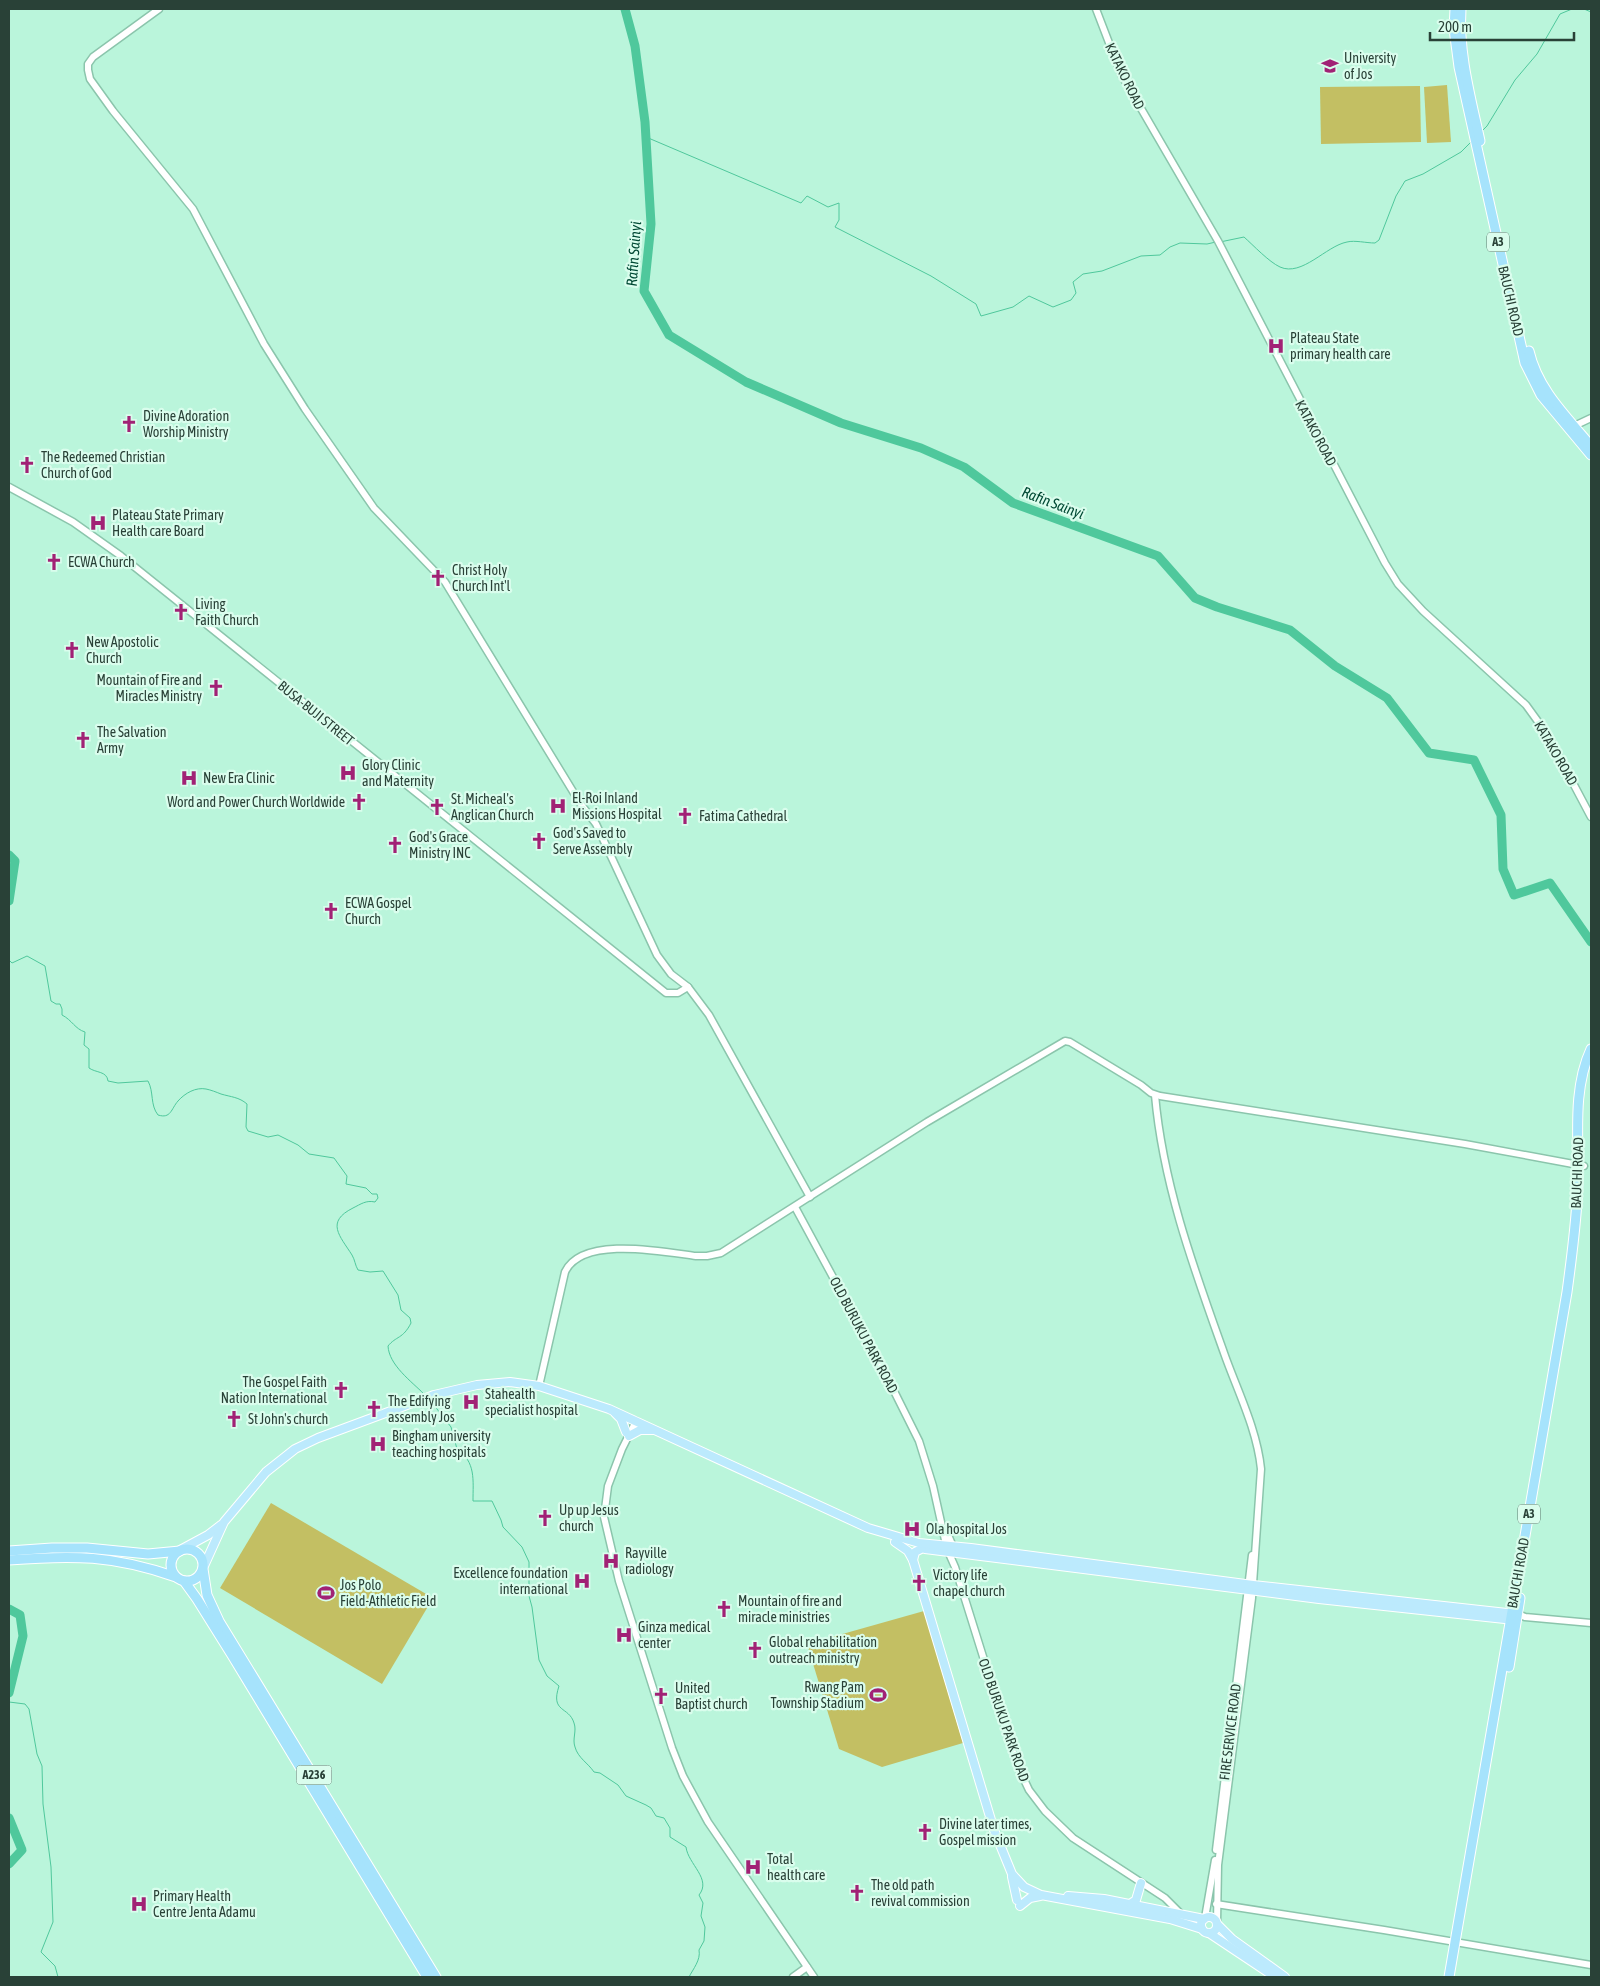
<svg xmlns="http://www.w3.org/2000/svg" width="1600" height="1986" viewBox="0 0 1600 1986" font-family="'Asap Condensed',sans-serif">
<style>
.green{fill:#c3bf63}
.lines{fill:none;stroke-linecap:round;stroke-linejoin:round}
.stream{stroke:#4fc89c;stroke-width:1}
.river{stroke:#4fc89c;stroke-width:9}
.tertiary-casing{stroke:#8bc5ac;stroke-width:9}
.primary-casing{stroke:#fff;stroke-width:10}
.trunk-casing{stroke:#fff;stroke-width:11}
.tertiary{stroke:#fff;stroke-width:6}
.primary{stroke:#bceafd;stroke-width:8}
.trunk{stroke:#a6e3fc;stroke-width:9}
.labels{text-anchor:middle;stroke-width:4.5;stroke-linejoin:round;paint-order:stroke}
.shield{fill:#dafded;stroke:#5e796e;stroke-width:1}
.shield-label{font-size:12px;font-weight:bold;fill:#294137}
.poi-label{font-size:14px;fill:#294137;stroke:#dafded;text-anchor:start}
.street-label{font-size:14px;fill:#294137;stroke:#dafded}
.water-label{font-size:15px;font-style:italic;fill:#004934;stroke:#dafded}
</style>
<rect width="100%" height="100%" fill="#baf5db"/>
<g class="green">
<polygon points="1447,85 1451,142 1427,143 1424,87"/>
<polygon points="1420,86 1421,142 1321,144 1320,87"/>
<polygon points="271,1503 433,1598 382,1684 220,1588"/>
<polygon points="924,1611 963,1743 882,1767 839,1749 807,1644"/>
</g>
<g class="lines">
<g class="stream">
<polyline points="1584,9 1591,12"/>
<polyline points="1482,131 1487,126 1515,80 1537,54 1560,14 1572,9"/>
<polyline points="646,137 801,203 807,196 828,207 839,203 839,220 835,227 931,276 976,304 981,316 1013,307 1029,296 1053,307 1071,300 1076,293 1073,282 1083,274 1102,271 1141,256 1160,255 1170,247 1180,243 1207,244 1216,242"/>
<path d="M 1220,242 L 1244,237 C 1253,245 1269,262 1280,267 C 1302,277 1326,246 1347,242 C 1355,240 1366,243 1375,243 L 1379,240 L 1396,196 L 1405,181 L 1423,174 L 1461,152 L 1472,141"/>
<path d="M 9,960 L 12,963 L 27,956 L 45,966 L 51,1001 L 56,1004 L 60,1004 L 62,1009 L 62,1015 C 72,1020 75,1029 85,1032 L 84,1045 L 89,1049 L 89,1068 C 96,1073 107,1071 108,1081 L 118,1083 L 148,1081 C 154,1092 150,1105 158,1115 C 171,1119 171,1109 178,1101 C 185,1093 196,1087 206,1089 C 211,1090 216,1092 221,1094 C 231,1097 239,1097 247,1104 L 246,1127 L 248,1131 L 268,1137 L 278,1135 L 298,1145 L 309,1154 L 334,1158 L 347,1176 L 346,1184 L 366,1188 L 372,1194 L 377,1194 L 378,1198 L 375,1202 C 366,1200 361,1204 353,1208 C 325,1222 340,1236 352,1255 C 355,1260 355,1265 358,1270 L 370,1272 L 383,1271 L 398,1295 L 401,1310 L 410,1318 L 411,1323 C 403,1339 396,1336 388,1346 C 389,1365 411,1381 424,1394"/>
<path d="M 430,1400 L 451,1427 L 457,1449 C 476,1462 473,1480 473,1501 L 492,1501 L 501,1520 L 503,1527 L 522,1547 L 529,1562 L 529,1596 L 532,1607 L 539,1660 L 547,1676 L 559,1686 C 550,1713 569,1706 574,1723 C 577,1731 572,1739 575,1747 C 578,1758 588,1763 594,1772 L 600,1773 L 618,1785 L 626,1796 L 646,1805 L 651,1808 L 656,1816 L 664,1818 L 670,1828 L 670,1837 L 686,1847 C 688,1864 712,1879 699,1895 L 703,1903 L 701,1916 L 705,1927 L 704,1941 L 699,1950 C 701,1960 693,1969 689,1977"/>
<polyline points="9,1702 25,1704 29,1709 37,1754 42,1766 43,1804 51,1867 53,1922 41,1952 55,1966 58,1977"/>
</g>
<g class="river">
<polyline points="625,9 635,46 645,122 651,224 644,291 669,335 746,382 841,423 921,448 964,467 1013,503 1158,556 1195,598 1217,607 1290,630 1335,666 1387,698 1429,753 1474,760 1501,815 1503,869 1514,895 1550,883 1591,942"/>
<polyline points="9,855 15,861 9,901"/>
<polyline points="9,1609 20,1615 23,1636 9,1693"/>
<polyline points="9,1818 22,1850 9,1864"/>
</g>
<g class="tertiary-casing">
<g id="tertiary">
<polyline points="159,9 93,57 88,64 88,70 90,79 113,111 193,209 264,344 305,409 374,508 445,582 580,803 596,824 657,955 671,974 688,987 709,1015 810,1197"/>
<polyline points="1096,9 1121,74 1218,241 1385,563 1398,584 1423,611 1526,705 1547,734 1591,817"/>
<polyline points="1572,427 1591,418"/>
<polyline points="9,487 73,522 121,556 666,993 678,993 688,987"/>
<path d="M 1155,1095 C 1163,1185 1194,1269 1224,1353 C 1237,1390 1257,1429 1261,1469 L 1252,1598 L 1218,1865 L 1217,1923"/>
<polyline points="795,1207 887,1377 919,1441 933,1486 947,1549 955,1567 1010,1743 1019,1769 1029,1790 1045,1811 1073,1838 1165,1898 1182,1915"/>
<path d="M 539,1386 L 565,1272 C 582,1235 665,1252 696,1256 L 707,1256 L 721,1253 L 927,1122 L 1065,1041 L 1070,1042 L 1141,1085 L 1151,1093 L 1160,1096 L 1465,1144 L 1584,1166"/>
<polyline points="636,1421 622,1449 608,1486 604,1517 619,1581 672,1748 683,1776 708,1822 814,1977"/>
<polyline points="945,1528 954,1549"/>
<polyline points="1518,1614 1525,1617 1591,1623"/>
<polyline points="1216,1850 1252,1555"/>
<polyline points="1216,1904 1384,1930 1591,1965"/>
<polyline points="1205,1918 1215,1860"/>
<polyline points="793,1977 807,1967"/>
</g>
</g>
<g class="primary-casing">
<g id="primary">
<polyline points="615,1413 621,1419 626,1432"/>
<polyline points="629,1436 640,1430 653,1430"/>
<polyline points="895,1542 908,1551 913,1560 994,1830 1012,1874 1024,1887 1041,1895 1170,1919 1202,1929"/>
<polyline points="182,1549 208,1535 221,1525"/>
<polyline points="925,1549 1319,1599 1514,1620"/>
<polyline points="913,1560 915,1552 921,1549"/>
<polyline points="204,1566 224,1522 266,1472 295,1449 318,1438 434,1395 477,1385 510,1382 539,1386 609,1409 868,1528 919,1543 971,1548 1253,1585 1516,1614"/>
<polyline points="1012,1877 1017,1900"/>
<polyline points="1068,1896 1104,1899 1204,1919"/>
<polyline points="1130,1904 1136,1900 1141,1883"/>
<polyline points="1020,1906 1030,1898 1040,1896"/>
<circle cx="1209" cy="1925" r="8"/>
<polyline points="1217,1924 1232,1939 1285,1977"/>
<polyline points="1209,1933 1275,1977"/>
</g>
</g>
<g class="trunk-casing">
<g id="trunk">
<polyline points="1455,9 1454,29 1459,67 1525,363 1541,395 1591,455"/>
<path d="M 1461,9 C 1458,53 1471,99 1480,141"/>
<path d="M 1529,351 C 1538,390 1567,417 1591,446"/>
<circle cx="187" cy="1565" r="16"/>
<polyline points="9,1551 52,1548 87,1548 148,1554 180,1551"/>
<path d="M 9,1560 C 73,1555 113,1555 176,1577"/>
<polyline points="203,1569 207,1595 219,1621 436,1977"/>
<polyline points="184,1581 197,1599 232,1655 427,1977"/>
<polyline points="1509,1667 1520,1598"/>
<path d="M 1449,1977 L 1567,1292 C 1572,1255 1577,1219 1578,1182 C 1579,1139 1572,1090 1591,1049"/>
</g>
</g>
<use href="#tertiary" class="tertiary"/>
<use href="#primary" class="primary"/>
<use href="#trunk" class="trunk"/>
</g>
<defs>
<g id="university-bare" transform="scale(1.35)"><path d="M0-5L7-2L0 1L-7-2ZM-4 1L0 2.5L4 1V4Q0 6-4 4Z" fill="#a12275" stroke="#dafded" stroke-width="2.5" paint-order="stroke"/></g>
<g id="hospital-bare" transform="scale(1.35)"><path d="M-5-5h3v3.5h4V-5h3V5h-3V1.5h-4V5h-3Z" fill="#a12275" stroke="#dafded" stroke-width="2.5" paint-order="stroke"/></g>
<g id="church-bare" transform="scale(1.35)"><path d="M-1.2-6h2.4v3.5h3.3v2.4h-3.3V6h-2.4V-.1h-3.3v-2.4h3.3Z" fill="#a12275" stroke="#dafded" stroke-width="2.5" paint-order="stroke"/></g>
<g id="stadium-bare" transform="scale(1.35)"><path d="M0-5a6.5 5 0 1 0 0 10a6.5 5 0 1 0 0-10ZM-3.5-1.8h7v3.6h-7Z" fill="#a12275" stroke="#dafded" stroke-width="2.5" paint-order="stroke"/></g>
</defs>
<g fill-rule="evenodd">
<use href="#university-bare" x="1330" y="66"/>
<use href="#hospital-bare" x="1276" y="346"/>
<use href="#church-bare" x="129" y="424"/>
<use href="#church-bare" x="27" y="465"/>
<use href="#hospital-bare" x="98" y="523"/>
<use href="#church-bare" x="54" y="562"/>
<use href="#church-bare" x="438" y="578"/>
<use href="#church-bare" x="181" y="612"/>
<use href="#church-bare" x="72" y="650"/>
<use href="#church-bare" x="216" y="688"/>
<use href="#church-bare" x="83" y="740"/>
<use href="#hospital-bare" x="348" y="773"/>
<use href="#hospital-bare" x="189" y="778"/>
<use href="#church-bare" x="359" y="802"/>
<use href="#hospital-bare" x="558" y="806"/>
<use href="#church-bare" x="437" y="807"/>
<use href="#church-bare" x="685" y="816"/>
<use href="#church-bare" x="539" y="841"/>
<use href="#church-bare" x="395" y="845"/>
<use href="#church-bare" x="331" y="911"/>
<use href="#church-bare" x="341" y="1390"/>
<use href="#hospital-bare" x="471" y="1402"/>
<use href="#church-bare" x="374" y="1409"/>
<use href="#church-bare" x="234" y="1419"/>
<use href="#hospital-bare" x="378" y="1444"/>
<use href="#church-bare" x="545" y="1518"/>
<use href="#hospital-bare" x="912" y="1529"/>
<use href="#hospital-bare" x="611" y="1561"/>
<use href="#hospital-bare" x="582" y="1581"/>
<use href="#church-bare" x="919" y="1583"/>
<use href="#stadium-bare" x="326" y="1593"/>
<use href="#church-bare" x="724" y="1609"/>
<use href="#hospital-bare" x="624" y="1635"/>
<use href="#church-bare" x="755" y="1650"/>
<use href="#stadium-bare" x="878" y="1695"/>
<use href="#church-bare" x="661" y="1696"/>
<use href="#church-bare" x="925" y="1832"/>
<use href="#hospital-bare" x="753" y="1867"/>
<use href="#church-bare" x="857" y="1893"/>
<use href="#hospital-bare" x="139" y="1904"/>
</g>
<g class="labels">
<g class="shield">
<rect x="1487" y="232.5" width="22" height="19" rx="4"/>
<rect x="1518" y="1504.5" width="22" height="19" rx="4"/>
<rect x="296.5" y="1765.5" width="35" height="19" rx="4"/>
</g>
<g class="shield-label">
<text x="1498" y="246">A3</text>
<text x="1529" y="1518">A3</text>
<text x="314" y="1779">A236</text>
</g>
<g class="poi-label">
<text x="1344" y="63">University<tspan x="1344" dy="16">of Jos</tspan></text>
<text x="1290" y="343">Plateau State<tspan x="1290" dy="16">primary health care</tspan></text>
<text x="143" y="421">Divine Adoration<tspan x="143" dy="16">Worship Ministry</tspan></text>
<text x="41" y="462">The Redeemed Christian<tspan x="41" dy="16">Church of God</tspan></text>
<text x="112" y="520">Plateau State Primary<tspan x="112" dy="16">Health care Board</tspan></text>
<text x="68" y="567">ECWA Church</text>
<text x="452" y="575">Christ Holy<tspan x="452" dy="16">Church Int'l</tspan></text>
<text x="195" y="609">Living<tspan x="195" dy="16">Faith Church</tspan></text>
<text x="86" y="647">New Apostolic<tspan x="86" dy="16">Church</tspan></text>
<text x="202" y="685" text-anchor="end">Mountain of Fire and<tspan x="202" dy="16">Miracles Ministry</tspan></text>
<text x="97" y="737">The Salvation<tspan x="97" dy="16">Army</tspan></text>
<text x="362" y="770">Glory Clinic<tspan x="362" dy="16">and Maternity</tspan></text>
<text x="203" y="783">New Era Clinic</text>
<text x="572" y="803">El-Roi Inland<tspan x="572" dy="16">Missions Hospital</tspan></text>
<text x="451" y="804">St. Micheal's<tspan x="451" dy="16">Anglican Church</tspan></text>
<text x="345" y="807" text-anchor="end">Word and Power Church Worldwide</text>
<text x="699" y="821">Fatima Cathedral</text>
<text x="553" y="838">God's Saved to<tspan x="553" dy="16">Serve Assembly</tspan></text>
<text x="409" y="842">God's Grace<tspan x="409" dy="16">Ministry INC</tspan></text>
<text x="345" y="908">ECWA Gospel<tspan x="345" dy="16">Church</tspan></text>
<text x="327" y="1387" text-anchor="end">The Gospel Faith<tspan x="327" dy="16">Nation International</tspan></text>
<text x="485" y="1399">Stahealth<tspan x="485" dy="16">specialist hospital</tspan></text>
<text x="388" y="1406">The Edifying<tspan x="388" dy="16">assembly Jos</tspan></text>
<text x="248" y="1424">St John's church</text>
<text x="392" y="1441">Bingham university<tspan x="392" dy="16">teaching hospitals</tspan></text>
<text x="559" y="1515">Up up Jesus<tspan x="559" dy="16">church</tspan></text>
<text x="926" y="1534">Ola hospital Jos</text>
<text x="625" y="1558">Rayville<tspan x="625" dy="16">radiology</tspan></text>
<text x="568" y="1578" text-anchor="end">Excellence foundation<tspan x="568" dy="16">international</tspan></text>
<text x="933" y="1580">Victory life<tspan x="933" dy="16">chapel church</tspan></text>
<text x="340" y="1590">Jos Polo<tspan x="340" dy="16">Field-Athletic Field</tspan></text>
<text x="738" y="1606">Mountain of fire and<tspan x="738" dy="16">miracle ministries</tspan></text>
<text x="638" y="1632">Ginza medical<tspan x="638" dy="16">center</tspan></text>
<text x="769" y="1647">Global rehabilitation<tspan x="769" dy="16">outreach ministry</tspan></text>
<text x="864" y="1692" text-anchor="end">Rwang Pam<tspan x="864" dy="16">Township Stadium</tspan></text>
<text x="675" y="1693">United<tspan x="675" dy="16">Baptist church</tspan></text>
<text x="939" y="1829">Divine later times,<tspan x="939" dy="16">Gospel mission</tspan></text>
<text x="767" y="1864">Total<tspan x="767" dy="16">health care</tspan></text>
<text x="871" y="1890">The old path<tspan x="871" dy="16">revival commission</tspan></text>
<text x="153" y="1901">Primary Health<tspan x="153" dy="16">Centre Jenta Adamu</tspan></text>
</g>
<g class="street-label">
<text transform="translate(1125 76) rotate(64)" y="5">KATAKO ROAD</text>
<text transform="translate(1511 301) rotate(77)" y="5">BAUCHI ROAD</text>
<text transform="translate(1316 433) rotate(62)" y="5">KATAKO ROAD</text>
<text transform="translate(316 713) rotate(39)" y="5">BUSA-BUJI STREET</text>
<text transform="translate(1556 753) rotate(60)" y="5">KATAKO ROAD</text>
<text transform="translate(1577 1173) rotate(-88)" y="5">BAUCHI ROAD</text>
<text transform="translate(864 1335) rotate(62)" y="5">OLD BURUKU PARK ROAD</text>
<text transform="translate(1518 1573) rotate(-80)" y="5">BAUCHI ROAD</text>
<text transform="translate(1004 1720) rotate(71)" y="5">OLD BURUKU PARK ROAD</text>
<text transform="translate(1230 1732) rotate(-83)" y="5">FIRE SERVICE ROAD</text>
</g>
<g class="water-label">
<text transform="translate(634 254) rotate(-86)" y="5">Rafin Sainyi</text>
<text transform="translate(1053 503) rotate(21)" y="5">Rafin Sainyi</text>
</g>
</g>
<rect width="1600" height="1986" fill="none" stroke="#294137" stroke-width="20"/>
<path d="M1430 32v8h144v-8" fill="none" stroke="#294137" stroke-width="2.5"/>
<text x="1438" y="32" font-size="15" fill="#294137" stroke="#dafded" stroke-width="4" paint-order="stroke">200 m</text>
</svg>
